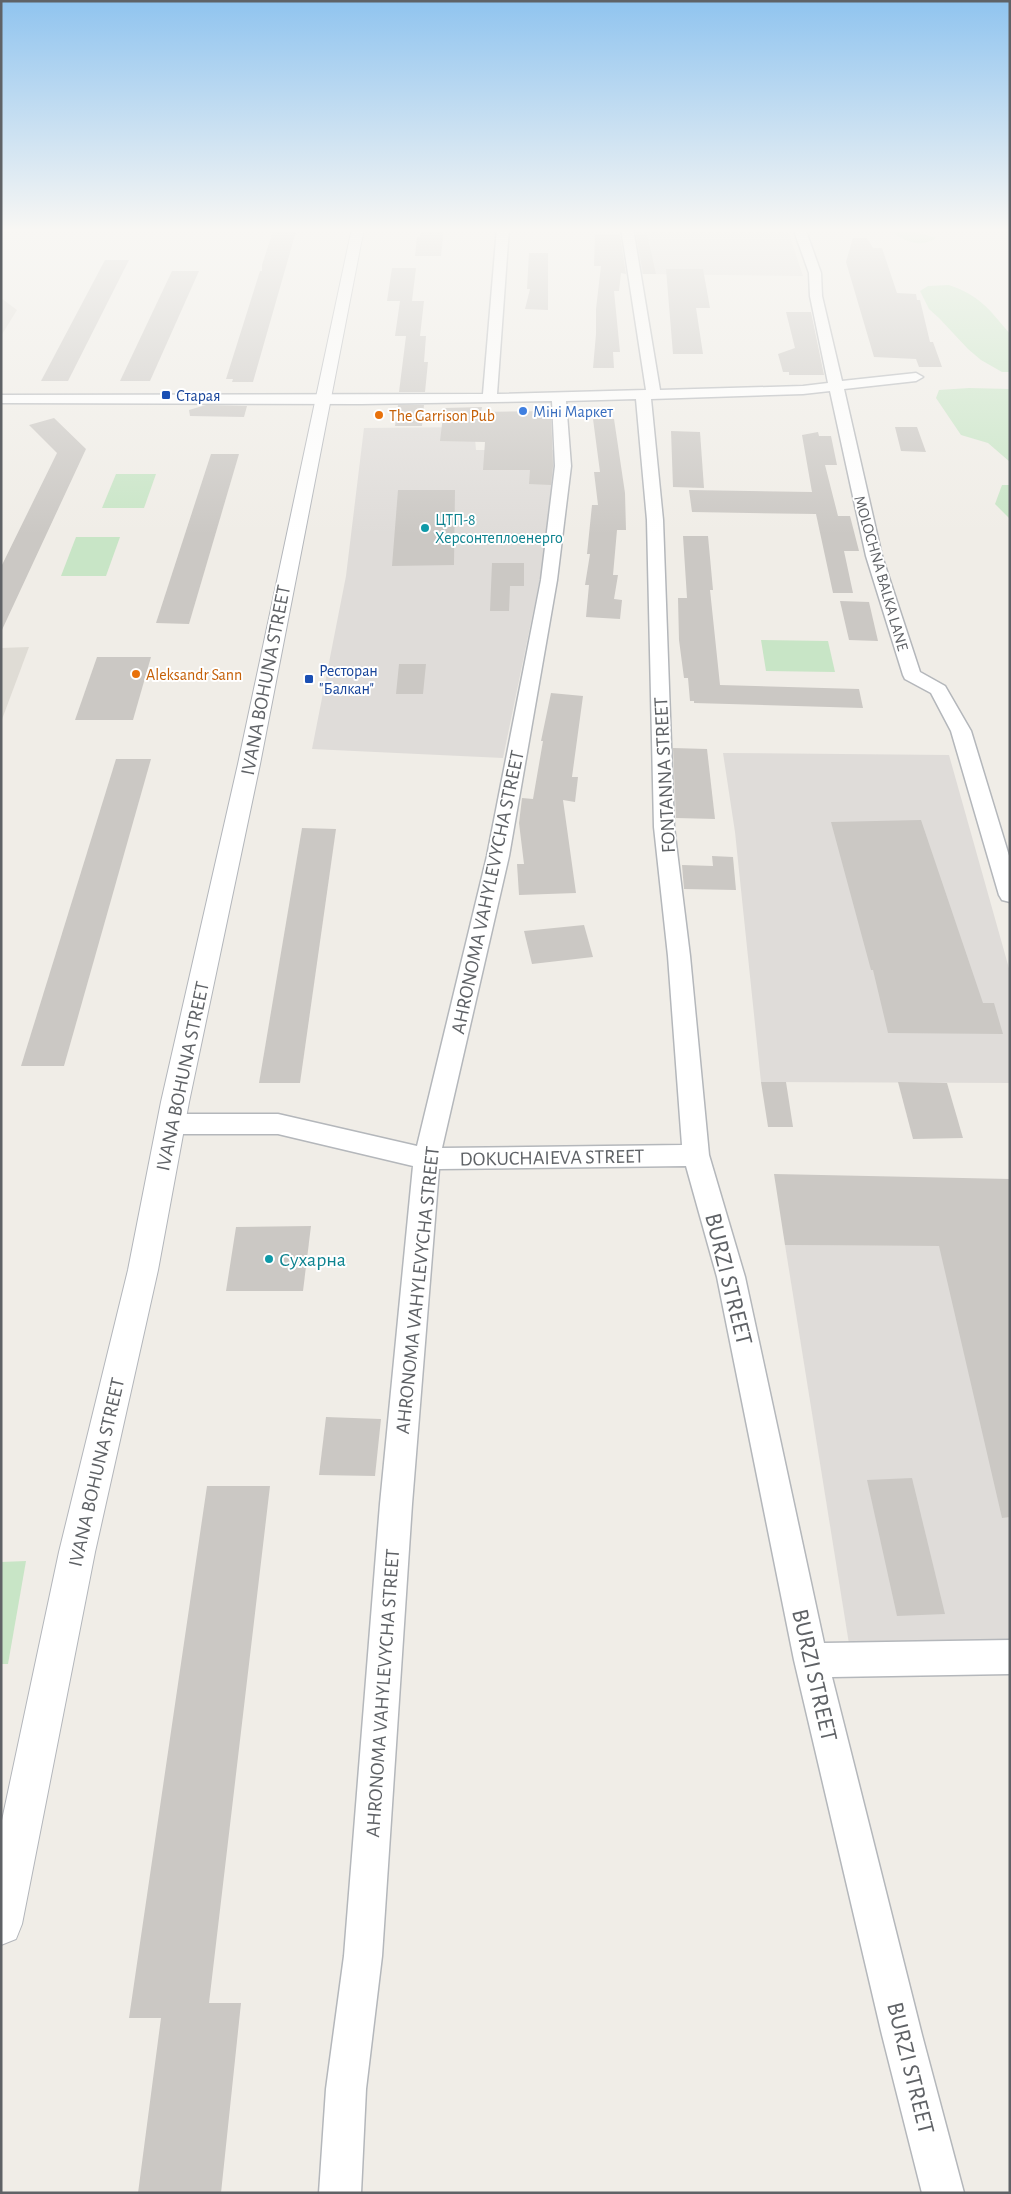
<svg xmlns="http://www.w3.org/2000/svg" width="1011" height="2194" viewBox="0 0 1011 2194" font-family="'Alegreya Sans',sans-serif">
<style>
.industrial{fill:#dfdcd9}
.education{fill:#dfdcd5}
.green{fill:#c8e5c6}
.building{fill:#cbc8c4}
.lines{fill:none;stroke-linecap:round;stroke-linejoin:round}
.street-casing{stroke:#b4b7bb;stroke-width:3}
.secondary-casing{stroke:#b3b6bb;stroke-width:2}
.street{fill:#fff;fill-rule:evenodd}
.secondary{fill:#fff;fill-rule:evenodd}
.transit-dot{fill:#1a4fb4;stroke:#fff;stroke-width:2}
.shop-dot{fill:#3f7fe0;stroke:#fff;stroke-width:2}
.food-dot{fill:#e8710a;stroke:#fff;stroke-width:2}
.culture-dot{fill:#0f9aa8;stroke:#fff;stroke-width:2}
.labels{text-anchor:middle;stroke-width:4;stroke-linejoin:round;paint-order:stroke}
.far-transit-label{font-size:16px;fill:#164399;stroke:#fff;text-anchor:start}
.far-shop-label{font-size:16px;fill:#366cbe;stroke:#fff;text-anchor:start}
.far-food-label{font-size:16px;fill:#c56008;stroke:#fff;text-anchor:start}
.far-culture-label{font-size:16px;fill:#0d838f;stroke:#fff;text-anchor:start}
.far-street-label{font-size:16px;fill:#5f6266;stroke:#fff}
.street-label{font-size:20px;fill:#5f6266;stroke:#fff}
.culture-label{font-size:20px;fill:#0d838f;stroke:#fff;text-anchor:start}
.near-street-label{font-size:24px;fill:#5f6266;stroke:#fff}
</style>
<rect width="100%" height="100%" fill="#f0ede7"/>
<g class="industrial">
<polygon points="635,228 787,228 803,276 642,274"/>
<polygon points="474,427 476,450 556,450 557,465 543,564 503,758 312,749 346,576 364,428"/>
<polygon points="723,753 949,755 1010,972 1010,1083 761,1082 735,832"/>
<polygon points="785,1245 1010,1246 1010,1642 849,1644"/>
</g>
<g class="education">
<polygon points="1,298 17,310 1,336"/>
<polygon points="29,647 1,722 1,648"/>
</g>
<g class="green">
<path d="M 884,228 L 912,228 L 916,232 L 936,238 C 917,251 900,237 884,228 Z"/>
<path d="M 949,285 C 979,295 990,310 1010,334 L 1010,372 L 1002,372 L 981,360 L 968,349 L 939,318 L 929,309 L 920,291 L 928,286 Z"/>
<polygon points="969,388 1010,389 1010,462 988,443 961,435 936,398 939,390"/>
<polygon points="116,474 156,474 144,508 102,508"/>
<polygon points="1002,485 1010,485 1010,519 995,504"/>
<polygon points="76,537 120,537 106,576 61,576"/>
<polygon points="761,640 828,641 835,672 766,671"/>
<polygon points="26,1561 8,1664 1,1664 1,1562"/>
</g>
<g class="building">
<polygon points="274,228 297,228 253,382 232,382 233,379 226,379 260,271 262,271 262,265"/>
<polygon points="421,228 444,228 441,256 415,256 417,237 420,237"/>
<polygon points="595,234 620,234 626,274 621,273 619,291 614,291 620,352 613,352 614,368 593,368 596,334 596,309 601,266 594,266"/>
<polygon points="636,234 647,234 656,274 643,274"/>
<polygon points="853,238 867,238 873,248 882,248 897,293 916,294 917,300 920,300 930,342 933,342 942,367 919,367 916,359 874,357 846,262"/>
<polygon points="529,253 548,253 548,310 525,309 530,289 527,289"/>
<polygon points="105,260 129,260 68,381 41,381"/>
<polygon points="392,268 416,268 412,301 424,301 420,336 426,336 424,362 428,362 425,392 399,392 406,336 395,336 400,301 387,301"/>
<polygon points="666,269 703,269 710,308 696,308 703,354 673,354"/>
<polygon points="172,271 199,271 150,381 120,381"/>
<polygon points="786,312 811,312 824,375 789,375 789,372 783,372 778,354 795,348"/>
<polygon points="206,405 247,406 244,417 190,416 189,410"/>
<polygon points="398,405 424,405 422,426 395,426"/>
<polygon points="482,407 481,412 551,411 553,466 551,485 529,484 530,470 483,470 485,442 440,441 444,408"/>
<polygon points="54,418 86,449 1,632 1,567 57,453 29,425"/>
<polygon points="593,419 614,419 625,493 626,530 617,530 613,575 618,575 614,599 622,600 620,619 586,617 589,585 585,585 590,554 587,554 592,505 598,505 594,472 600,472"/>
<polygon points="895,427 917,427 926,452 901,451"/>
<polygon points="671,431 700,432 704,488 673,487"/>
<polygon points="818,432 819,436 831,436 837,465 825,465 838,516 850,516 859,551 844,551 853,593 833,593 816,514 692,512 689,490 812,492 802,435"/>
<polygon points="211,454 239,454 189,624 156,623"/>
<polygon points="398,490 455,490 454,565 392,566"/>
<polygon points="683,536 708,536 713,590 710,590 720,685 859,689 863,708 694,703 694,701 690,701 688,678 684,678 679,640 678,598 687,598"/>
<polygon points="492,563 524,563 524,586 510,586 509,611 490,611"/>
<polygon points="840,601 869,602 878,641 849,640"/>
<polygon points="97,657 151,657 133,720 75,720"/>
<polygon points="399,664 426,664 423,694 396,694"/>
<polygon points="551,693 583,696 572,777 578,777 575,802 563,800 576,893 519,895 517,864 524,864 519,823 522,798 533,799 543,741 541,741"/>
<polygon points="673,748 707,749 715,819 676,818"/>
<polygon points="116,759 151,759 64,1066 21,1066"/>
<polygon points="921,820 983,1003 994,1003 1003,1034 888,1033 873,970 871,970 831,822"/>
<polygon points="302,828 336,829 300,1083 259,1083"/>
<polygon points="712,856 733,857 736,890 684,889 682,865 713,866"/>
<polygon points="584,925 593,957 532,964 524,931"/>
<polygon points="761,1082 786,1082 793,1127 768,1127"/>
<polygon points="898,1082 947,1083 963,1138 913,1139"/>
<polygon points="774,1174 1010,1179 1010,1517 1002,1518 939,1246 785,1245"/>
<polygon points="311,1226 303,1291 226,1291 236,1227"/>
<polygon points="326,1417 381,1419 375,1476 319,1475"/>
<polygon points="912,1478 945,1614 897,1616 867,1480"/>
<polygon points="207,1486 270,1486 209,2003 241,2003 221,2193 138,2193 161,2018 129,2018"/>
</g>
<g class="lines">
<g class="street-casing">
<path id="street" d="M 497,228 L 509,228 L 497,394 L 646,390 L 621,228 L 633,228 L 660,390 L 803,386 L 828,383 L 810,296 L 809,273 L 793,228 L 805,228 L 821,273 L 822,296 L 842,381 L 916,373 L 923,377 L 916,381 L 844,389 L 882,556 L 920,672 L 945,686 L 971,731 L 1010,859 L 1010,902 L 1002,900 L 999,895 L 951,731 L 931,693 L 905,679 L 903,675 L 866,556 L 830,391 L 803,394 L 651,399 L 663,520 L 674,827 L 690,956 L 709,1155 L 745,1277 L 824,1643 L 1010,1640 L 1010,1674 L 832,1677 L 922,2035 L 964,2193 L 922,2193 L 882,2035 L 794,1660 L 717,1277 L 686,1166 L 439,1169 L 412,1504 L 382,1956 L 366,2089 L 361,2193 L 319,2193 L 326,2089 L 344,1956 L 380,1504 L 413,1166 L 278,1134 L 171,1134 L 162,1131 L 158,1124 L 162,1117 L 171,1114 L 278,1114 L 417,1146 L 487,856 L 541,580 L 555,466 L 552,401 L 361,404 L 1,403 L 1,395 L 483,394 ZM 636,399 L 647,520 L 654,827 L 668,956 L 682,1145 L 442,1148 L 509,856 L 557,580 L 571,466 L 566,401 Z"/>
</g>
<g class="secondary-casing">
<polygon id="secondary" points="352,228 364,228 260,764 189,1102 158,1270 95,1552 22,1924 16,1939 1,1945 1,1825 59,1552 128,1270 161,1102 238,764"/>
</g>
<use href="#street" class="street"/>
<use href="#secondary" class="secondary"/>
</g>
<linearGradient id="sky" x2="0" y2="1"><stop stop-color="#90c4ef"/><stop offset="0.43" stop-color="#f8f7f4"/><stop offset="1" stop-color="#f8f7f4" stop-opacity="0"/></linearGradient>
<rect width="1011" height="535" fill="url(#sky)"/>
<g class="transit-dot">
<rect x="161" y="390" width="10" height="10" rx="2.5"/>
<rect x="304" y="674" width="10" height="10" rx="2.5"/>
</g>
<circle class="shop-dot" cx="523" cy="411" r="5"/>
<g class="food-dot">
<circle cx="379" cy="415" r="5"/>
<circle cx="136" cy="674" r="5"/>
</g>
<g class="culture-dot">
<circle cx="425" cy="528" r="5"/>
<circle cx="269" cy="1259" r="5"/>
</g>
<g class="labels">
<g class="far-transit-label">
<text x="176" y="401">Старая</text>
<text x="319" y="676">Ресторан<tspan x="319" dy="18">"Балкан"</tspan></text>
</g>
<g class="far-shop-label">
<text x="533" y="417">Міні Маркет</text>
</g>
<g class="far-food-label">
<text x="389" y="421">The Garrison Pub</text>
<text x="146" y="680">Aleksandr Sann</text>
</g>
<g class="far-culture-label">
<text x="435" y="525">ЦТП-8<tspan x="435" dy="18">Херсонтеплоенерго</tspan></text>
</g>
<g class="far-street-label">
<text transform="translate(882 573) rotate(74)" y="6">MOLOCHNA BALKA LANE</text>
</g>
<g class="street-label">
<text transform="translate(265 680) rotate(-79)" y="7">IVANA BOHUNA STREET</text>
<text transform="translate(664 775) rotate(-93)" y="7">FONTANNA STREET</text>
<text transform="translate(487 892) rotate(-78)" y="7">AHRONOMA VAHYLEVYCHA STREET</text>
<text transform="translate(182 1076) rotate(-78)" y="7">IVANA BOHUNA STREET</text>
<text transform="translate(552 1157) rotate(-1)" y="7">DOKUCHAIEVA STREET</text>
<text transform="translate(417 1290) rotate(-84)" y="7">AHRONOMA VAHYLEVYCHA STREET</text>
<text transform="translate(96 1472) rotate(-77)" y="7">IVANA BOHUNA STREET</text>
<text transform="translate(382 1693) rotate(-86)" y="7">AHRONOMA VAHYLEVYCHA STREET</text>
</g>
<g class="culture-label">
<text x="279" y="1266">Сухарна</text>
</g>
<g class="near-street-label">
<text transform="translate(729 1279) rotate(76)" y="8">BURZI STREET</text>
<text transform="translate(815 1675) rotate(77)" y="8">BURZI STREET</text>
<text transform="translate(911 2068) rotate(76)" y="8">BURZI STREET</text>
</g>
</g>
<rect width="1011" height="2194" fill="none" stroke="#5f6266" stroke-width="5"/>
</svg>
